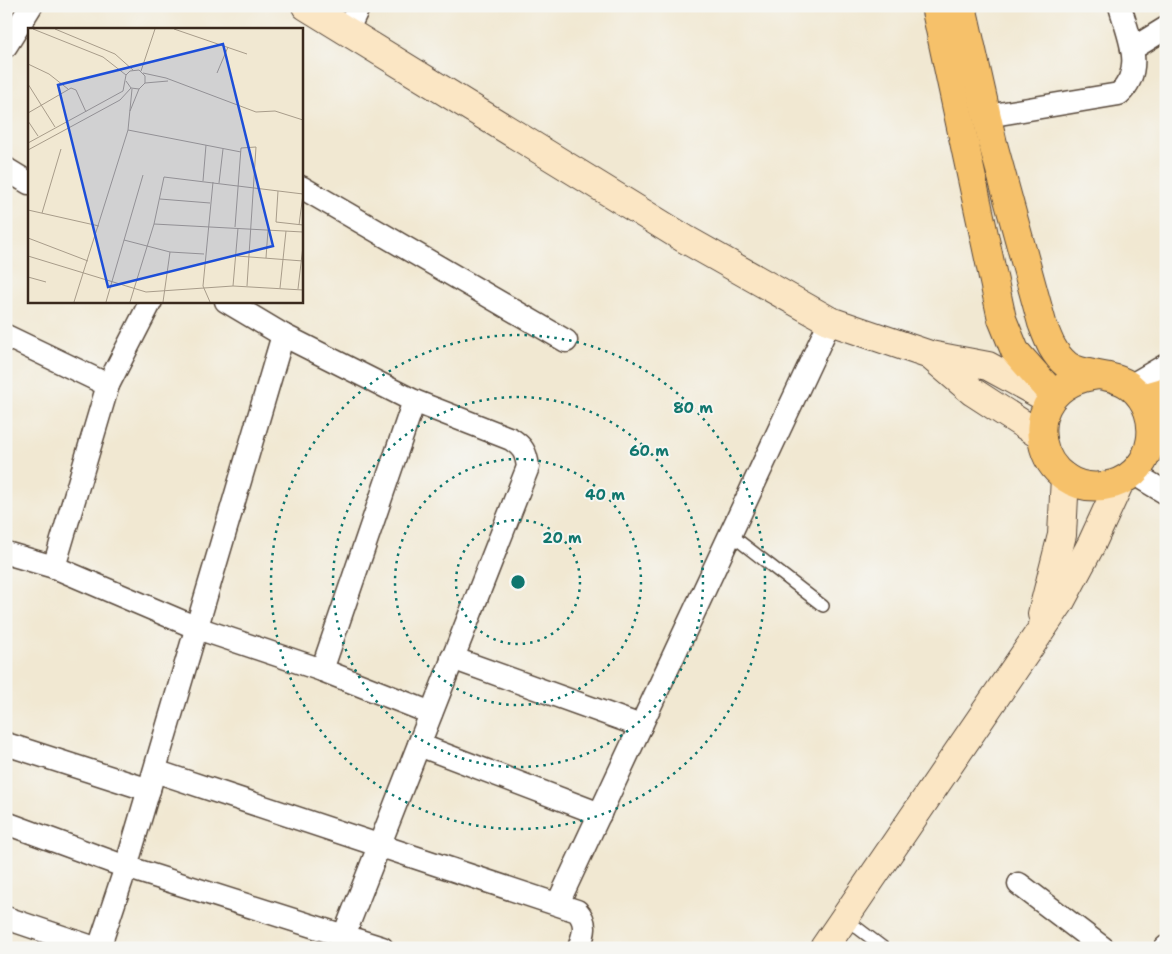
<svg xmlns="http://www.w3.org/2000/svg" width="1172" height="954" viewBox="0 0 1172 954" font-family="'Shantell Sans',sans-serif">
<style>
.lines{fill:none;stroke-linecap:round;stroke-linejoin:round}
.lane-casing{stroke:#564639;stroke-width:14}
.street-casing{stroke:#564639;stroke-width:25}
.secondary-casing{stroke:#564639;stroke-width:30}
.primary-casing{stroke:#564639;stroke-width:30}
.lane{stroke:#fff;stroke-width:11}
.street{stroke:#fff;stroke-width:22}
.secondary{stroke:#fbe6c4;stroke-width:28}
.primary{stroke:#f6c16b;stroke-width:28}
.ring{fill:none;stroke:#0f766e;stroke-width:2.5;stroke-dasharray:2.5 5}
.inset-road{fill:none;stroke:#a89c8a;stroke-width:1}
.view{fill:#1d4ed8;fill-opacity:0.15;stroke:#1d4ed8;stroke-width:2.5}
.inset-edge{fill:none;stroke:#3b2a1e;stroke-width:2.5}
.centre{fill:#0f766e;stroke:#f6f6f2;stroke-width:2.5}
.ring-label{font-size:15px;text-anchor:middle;font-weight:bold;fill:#0f766e;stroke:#f6f6f2;stroke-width:4;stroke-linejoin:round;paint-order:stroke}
</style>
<rect width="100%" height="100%" fill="#f6f6f2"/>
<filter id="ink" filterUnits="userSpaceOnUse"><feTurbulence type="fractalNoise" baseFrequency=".02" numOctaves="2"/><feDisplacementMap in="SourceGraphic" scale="10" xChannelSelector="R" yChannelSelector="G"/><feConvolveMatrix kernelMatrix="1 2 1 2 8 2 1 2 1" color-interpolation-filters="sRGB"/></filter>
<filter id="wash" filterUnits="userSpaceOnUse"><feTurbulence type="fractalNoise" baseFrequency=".0096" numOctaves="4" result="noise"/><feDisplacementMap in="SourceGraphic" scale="20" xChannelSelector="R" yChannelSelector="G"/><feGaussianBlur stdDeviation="1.12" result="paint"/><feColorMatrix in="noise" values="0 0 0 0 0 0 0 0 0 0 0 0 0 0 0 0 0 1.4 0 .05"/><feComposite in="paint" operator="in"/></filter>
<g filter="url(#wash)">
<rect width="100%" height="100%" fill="#f1e8d2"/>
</g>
<g filter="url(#ink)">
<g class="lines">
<g class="lane-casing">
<g id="lane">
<polyline points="730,534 823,606"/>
<polyline points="843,917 884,948"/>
</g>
</g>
<g class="street-casing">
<g id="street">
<polyline points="347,31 359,6"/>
<polyline points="6,46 31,6"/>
<polyline points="1132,49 1166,28"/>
<path d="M 987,116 L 1119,94 C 1146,69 1128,36 1120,6"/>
<polyline points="6,169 29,183"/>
<polyline points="301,187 566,341"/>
<path d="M 226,301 L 283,335 L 414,401 L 511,439 C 523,447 526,452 528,467 L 339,948"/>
<polyline points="6,336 108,385 54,567"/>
<polyline points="108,385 151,301"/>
<polyline points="1130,386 1166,365"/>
<polyline points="1133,473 1166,493"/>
<polyline points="6,553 54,567 197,628 322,670 431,713"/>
<polyline points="452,658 641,726"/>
<polyline points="322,670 414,401"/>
<polyline points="6,744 149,790"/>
<polyline points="419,745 600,814"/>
<path d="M 155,771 L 577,911 C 588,923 584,934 579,948"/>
<polyline points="6,823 126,867 382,948"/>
<polyline points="1019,884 1103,948"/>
<polyline points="558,903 830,321"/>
<polyline points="6,918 95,948"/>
<polyline points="99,948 126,867 283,335"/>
<polyline points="1165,948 1166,947"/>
</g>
</g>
<g class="secondary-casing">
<g id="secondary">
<polyline points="306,6 685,239 830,321 930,355 988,366 1050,400"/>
<polyline points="931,356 973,392 1041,436"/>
<polyline points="1042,614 1062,535 1065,477"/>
<polyline points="824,948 1061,601 1092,543 1120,482"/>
</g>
</g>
<g class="primary-casing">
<g id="primary">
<polyline points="935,6 1002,319 1015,351 1054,395"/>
<path d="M 962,6 L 993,144 L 1042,323 C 1048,339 1053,354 1067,365 C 1081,377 1114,372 1131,387 C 1164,414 1156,471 1113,484 C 1036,505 1007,386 1098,375"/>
<polyline points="1142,398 1166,391"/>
</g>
</g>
<use href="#lane" class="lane"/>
<use href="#street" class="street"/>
<use href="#secondary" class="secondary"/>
<use href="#primary" class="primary"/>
</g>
</g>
<g class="ring">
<circle cx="518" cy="582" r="62"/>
<circle cx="518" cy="582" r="123"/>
<circle cx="518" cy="582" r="185"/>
<circle cx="518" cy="582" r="247"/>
</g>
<g transform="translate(28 28)">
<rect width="275" height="275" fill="#f1e8d2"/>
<path class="inset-road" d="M 5,1 L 75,29 L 98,47M 27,1 L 87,26 L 105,42M 146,1 L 219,26M 0,36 L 21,46 L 40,61M 113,43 L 127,1M 115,45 L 138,50 L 228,84 L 247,83 L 275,92M 189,45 L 200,19M 117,55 L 140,53M 0,56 L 27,99M 102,83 L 111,61M 0,85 L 43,60 L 48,62 L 58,84M 0,93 L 10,108M 100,102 L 213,124M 0,115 L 95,63 L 98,47 L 102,43 L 111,42 L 117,48 L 117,55 L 111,61 L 103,60 L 98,53M 0,122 L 92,72 L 103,60M 175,153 L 178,117M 191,155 L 195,121M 250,163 L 248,194 L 275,197M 132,171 L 182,175M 0,182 L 71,198M 14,185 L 33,121M 126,196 L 275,204M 271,197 L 275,166M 207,199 L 213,120 L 228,119 L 219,258M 0,210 L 60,233M 96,212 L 142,224M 0,228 L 118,264 L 205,258 L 275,262M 209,228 L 275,233M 238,230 L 240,202M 0,249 L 18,254M 205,258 L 210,200M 252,260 L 258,203M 270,261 L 275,218M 46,274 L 100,102 L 104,61M 78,274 L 115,147M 102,274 L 126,196 L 136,149 L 275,166M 135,274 L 142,224 L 176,226M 182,274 L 175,258 L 185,154"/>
<path class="view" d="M 195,16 L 245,218 L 80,259 L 30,57 Z"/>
<rect width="275" height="275" class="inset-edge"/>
</g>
<circle cx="518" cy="582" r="8" class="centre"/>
<g class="ring-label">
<text x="693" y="413">80 m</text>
<text x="649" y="456">60 m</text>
<text x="605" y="500">40 m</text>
<text x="562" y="543">20 m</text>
</g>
<rect width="1172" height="954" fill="none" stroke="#f6f6f2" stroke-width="25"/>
</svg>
